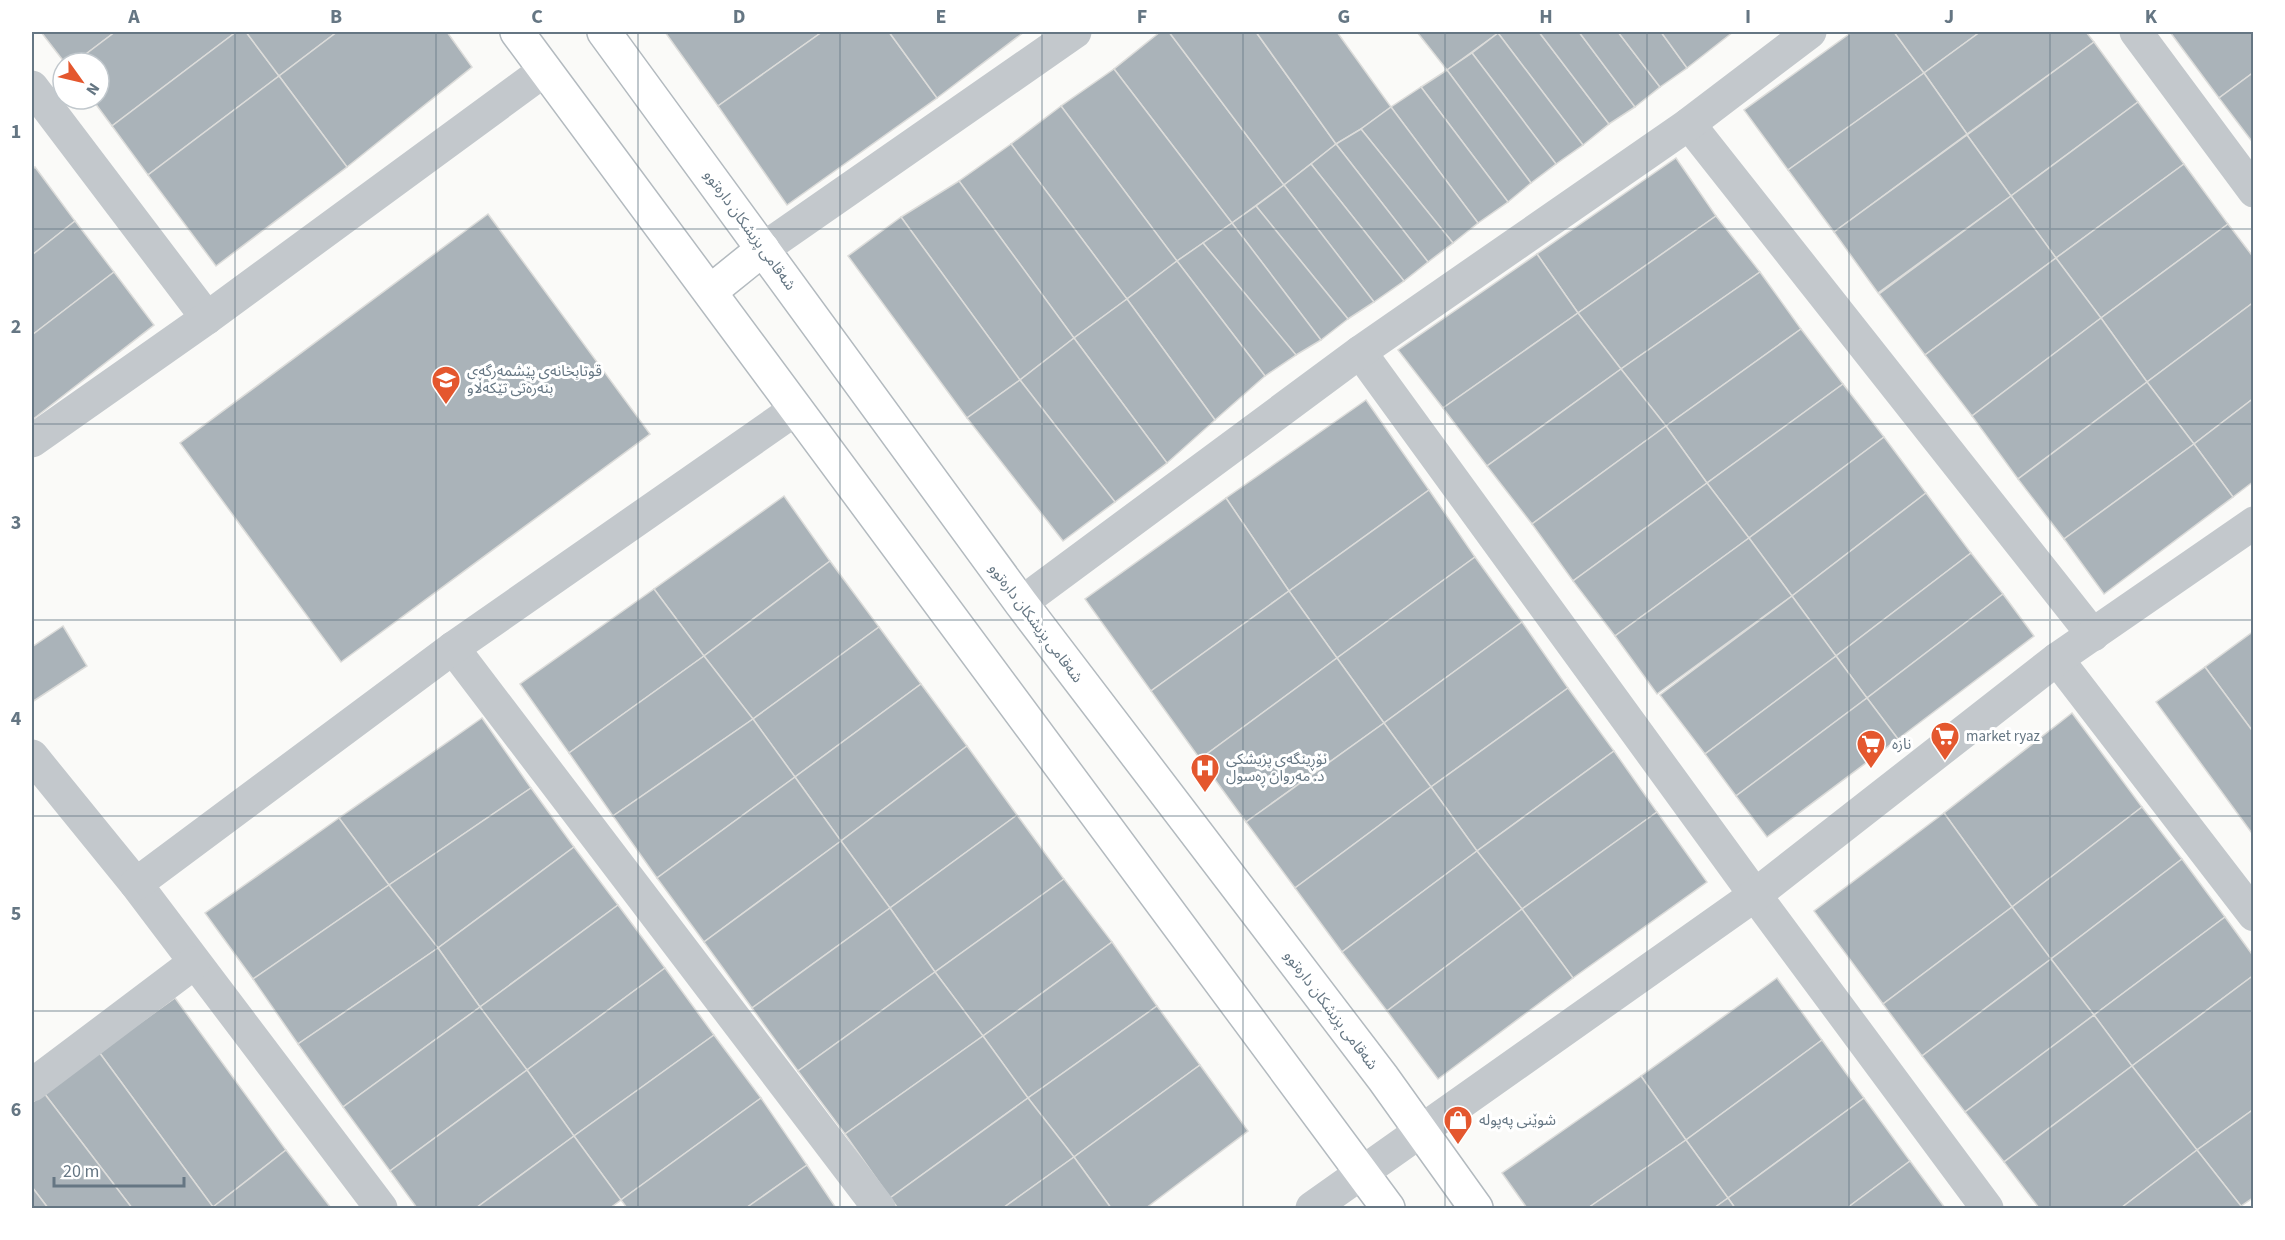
<svg xmlns="http://www.w3.org/2000/svg" width="2285" height="1240" viewBox="0 0 2285 1240" font-family="'Source Sans 3','Noto Sans Arabic',sans-serif">
<style>
.building{fill:#aab3b9;stroke:#dcdcda;stroke-width:1.5}
.lines{fill:none;stroke-linecap:round;stroke-linejoin:round}
.secondary-casing{stroke:#b3babf;stroke-width:36}
.minor{stroke:#c3c8cc;stroke-width:33}
.tertiary{stroke:#c3c8cc;stroke-width:33}
.secondary{stroke:#fff;stroke-width:33}
.grid{fill:none;stroke:#657683;stroke-width:1.5;stroke-opacity:0.55}
.labels{text-anchor:middle;stroke-width:6;stroke-linejoin:round;paint-order:stroke}
.street-label{font-size:15px;fill:#657683;stroke:#fff}
.poi-label{font-size:15px;fill:#657683;stroke:#fff;text-anchor:start}
.neatline{fill:none;stroke:#657683;stroke-width:2}
.grid-label{font-size:20px;text-anchor:middle;font-weight:bold;fill:#657683}
</style>
<rect width="100%" height="100%" fill="#fafaf8"/>
<g class="building">
<polygon points="41,32 115,32 74,63 65,63"/>
<polygon points="115,32 236,32 112,126 92,99 99,99 99,63 74,63"/>
<polygon points="236,32 246,32 279,76 148,175 112,126"/>
<polygon points="246,32 337,32 279,76"/>
<polygon points="337,32 447,32 472,67 347,167 279,76"/>
<polygon points="665,32 822,32 718,106"/>
<polygon points="822,32 889,32 937,98 787,205 718,106"/>
<polygon points="889,32 1024,32 937,98"/>
<polygon points="1160,32 1169,32 1284,185 1232,223 1114,69"/>
<polygon points="1169,32 1256,32 1336,144 1284,185"/>
<polygon points="1256,32 1337,32 1391,107 1361,129 1336,144"/>
<polygon points="1417,32 1497,32 1498,33 1447,70"/>
<polygon points="1500,32 1539,32 1609,124 1583,145 1498,33"/>
<polygon points="1539,32 1579,32 1635,107 1609,124"/>
<polygon points="1579,32 1618,32 1660,87 1635,107"/>
<polygon points="1618,32 1661,32 1687,68 1660,87"/>
<polygon points="1661,32 1733,32 1687,68"/>
<polygon points="1852,32 1894,32 1924,73 1788,170 1744,110"/>
<polygon points="1894,32 1980,32 1924,73"/>
<polygon points="1980,32 2086,32 2094,42 1967,134 1924,73"/>
<polygon points="2170,32 2254,32 2254,72 2219,98"/>
<polygon points="1498,33 1583,145 1556,164 1472,53"/>
<polygon points="2094,42 2138,102 2011,196 1967,135"/>
<polygon points="1472,53 1556,164 1531,183 1447,70"/>
<polygon points="1114,69 1232,223 1177,261 1061,106"/>
<polygon points="1447,70 1531,183 1508,202 1421,87"/>
<polygon points="2254,72 2254,144 2219,98"/>
<polygon points="1924,73 1967,134 1834,232 1788,170"/>
<polygon points="279,76 347,167 216,266 148,175"/>
<polygon points="1421,87 1508,202 1478,223 1391,107"/>
<polygon points="2138,102 2184,164 2056,258 2011,196"/>
<polygon points="1061,106 1177,261 1127,299 1011,144"/>
<polygon points="1391,107 1478,223 1453,243 1361,129"/>
<polygon points="1361,129 1453,243 1428,262 1336,144"/>
<polygon points="1967,135 2011,196 1878,293 1834,232"/>
<polygon points="1011,144 1127,299 1074,338 959,181"/>
<polygon points="1336,144 1428,262 1404,281 1311,164"/>
<polygon points="1676,158 1716,216 1578,313 1537,254"/>
<polygon points="1311,164 1404,281 1374,302 1284,185"/>
<polygon points="2184,164 2228,224 2101,318 2056,258"/>
<polygon points="35,167 75,221 32,255 32,170"/>
<polygon points="959,181 1074,338 1020,380 901,217"/>
<polygon points="1284,185 1374,302 1348,319 1256,206"/>
<polygon points="2011,196 2056,258 1925,355 1879,294"/>
<polygon points="1256,206 1348,319 1321,340 1232,223"/>
<polygon points="488,214 650,434 341,662 180,443"/>
<polygon points="1716,216 1760,272 1621,369 1578,313"/>
<polygon points="901,217 1020,380 967,418 848,256"/>
<polygon points="75,221 114,272 32,335 32,255"/>
<polygon points="1232,223 1321,340 1296,355 1203,243"/>
<polygon points="2228,224 2254,258 2254,302 2147,382 2101,318"/>
<polygon points="1203,243 1296,355 1265,376 1177,261"/>
<polygon points="1537,254 1578,313 1443,408 1398,350"/>
<polygon points="2056,258 2101,318 1972,416 1925,355"/>
<polygon points="1177,261 1265,376 1215,420 1127,299"/>
<polygon points="114,272 154,325 32,420 32,335"/>
<polygon points="1760,272 1801,329 1666,426 1621,369"/>
<polygon points="1127,299 1215,420 1167,463 1074,338"/>
<polygon points="2254,302 2254,398 2194,444 2147,382"/>
<polygon points="1578,313 1621,369 1487,466 1443,408"/>
<polygon points="2101,318 2147,382 2018,479 1972,416"/>
<polygon points="1801,329 1843,384 1707,483 1666,426"/>
<polygon points="1074,338 1167,463 1115,502 1020,380"/>
<polygon points="1621,369 1666,426 1532,524 1487,466"/>
<polygon points="1020,380 1115,502 1063,541 967,418"/>
<polygon points="2147,382 2194,444 2064,539 2018,479"/>
<polygon points="1843,384 1884,437 1749,538 1707,483"/>
<polygon points="2254,398 2254,481 2233,497 2194,444"/>
<polygon points="1366,400 1429,490 1289,591 1226,498"/>
<polygon points="1666,426 1707,483 1573,581 1532,524"/>
<polygon points="1884,437 1926,493 1792,596 1749,538"/>
<polygon points="2194,444 2233,497 2104,594 2064,539"/>
<polygon points="1707,483 1749,538 1615,636 1573,581"/>
<polygon points="1429,490 1475,557 1337,658 1289,591"/>
<polygon points="1926,493 1971,553 1836,656 1792,596"/>
<polygon points="784,496 830,561 704,656 654,589"/>
<polygon points="1226,498 1289,591 1151,691 1085,599"/>
<polygon points="1749,538 1792,596 1657,694 1615,636"/>
<polygon points="1971,553 2003,594 1867,698 1836,656"/>
<polygon points="1475,557 1522,622 1384,723 1337,658"/>
<polygon points="830,561 879,627 753,719 704,656"/>
<polygon points="654,589 704,656 569,753 520,684"/>
<polygon points="1289,591 1337,658 1200,759 1151,691"/>
<polygon points="2003,594 2034,636 1898,739 1867,698"/>
<polygon points="1792,596 1836,656 1705,754 1660,695"/>
<polygon points="1522,622 1568,688 1431,787 1384,723"/>
<polygon points="63,626 87,666 32,702 32,647"/>
<polygon points="879,627 921,684 795,777 753,719"/>
<polygon points="2254,631 2254,733 2205,667"/>
<polygon points="704,656 753,719 613,816 569,753"/>
<polygon points="1836,656 1867,698 1736,796 1705,754"/>
<polygon points="1337,658 1384,723 1246,822 1200,759"/>
<polygon points="2205,667 2254,733 2254,836 2156,702"/>
<polygon points="921,684 967,746 841,841 795,777"/>
<polygon points="1568,688 1614,751 1477,851 1431,787"/>
<polygon points="1867,698 1898,739 1767,837 1736,796"/>
<polygon points="2072,713 2142,807 2012,907 1944,813"/>
<polygon points="482,718 531,788 389,885 339,818"/>
<polygon points="753,719 795,777 657,878 613,816"/>
<polygon points="1384,723 1431,787 1295,888 1246,822"/>
<polygon points="967,746 1017,815 890,908 841,841"/>
<polygon points="1614,751 1657,812 1522,909 1477,851"/>
<polygon points="795,777 841,841 704,942 657,878"/>
<polygon points="1431,787 1477,851 1342,952 1295,888"/>
<polygon points="531,788 574,847 438,948 389,885"/>
<polygon points="2142,807 2182,859 2051,959 2012,907"/>
<polygon points="1657,812 1707,882 1573,978 1522,909"/>
<polygon points="1944,813 2012,907 1883,1004 1814,911"/>
<polygon points="1017,815 1064,879 935,972 890,908"/>
<polygon points="339,818 389,885 253,979 205,913"/>
<polygon points="841,841 890,908 752,1008 704,942"/>
<polygon points="574,847 618,905 480,1007 438,948"/>
<polygon points="1477,851 1522,909 1387,1011 1342,952"/>
<polygon points="2182,859 2225,917 2094,1015 2051,959"/>
<polygon points="1064,879 1112,942 983,1036 935,972"/>
<polygon points="389,885 438,948 298,1044 253,979"/>
<polygon points="618,905 665,968 527,1070 480,1007"/>
<polygon points="2012,907 2051,959 1922,1056 1883,1004"/>
<polygon points="890,908 935,972 798,1071 752,1008"/>
<polygon points="1522,909 1573,978 1438,1079 1387,1011"/>
<polygon points="2225,917 2254,957 2254,975 2132,1066 2094,1015"/>
<polygon points="1112,942 1157,1006 1028,1098 983,1036"/>
<polygon points="438,948 480,1007 343,1107 298,1044"/>
<polygon points="2051,959 2094,1015 1965,1112 1922,1056"/>
<polygon points="665,968 714,1035 574,1136 527,1070"/>
<polygon points="935,972 983,1036 845,1134 798,1071"/>
<polygon points="2254,975 2254,1109 2197,1150 2132,1066"/>
<polygon points="1777,978 1822,1040 1686,1140 1641,1076"/>
<polygon points="175,998 286,1150 213,1207 99,1052"/>
<polygon points="1157,1006 1200,1065 1074,1157 1028,1098"/>
<polygon points="480,1007 527,1070 390,1171 343,1107"/>
<polygon points="2094,1015 2132,1066 2004,1162 1965,1112"/>
<polygon points="714,1035 761,1098 621,1200 574,1136"/>
<polygon points="983,1036 1028,1098 890,1198 845,1134"/>
<polygon points="1822,1040 1864,1098 1728,1198 1686,1140"/>
<polygon points="99,1052 213,1207 210,1208 132,1208 44,1093"/>
<polygon points="1200,1065 1248,1131 1146,1208 1111,1208 1074,1157"/>
<polygon points="2132,1066 2197,1150 2121,1208 2039,1208 2004,1162"/>
<polygon points="527,1070 574,1136 476,1208 417,1208 390,1171"/>
<polygon points="1641,1076 1686,1140 1588,1208 1527,1208 1502,1173"/>
<polygon points="44,1093 132,1208 48,1208 32,1187 32,1103"/>
<polygon points="761,1098 807,1165 746,1208 627,1208 621,1200"/>
<polygon points="1028,1098 1074,1157 1003,1208 898,1208 890,1198"/>
<polygon points="1864,1098 1910,1161 1847,1208 1735,1208 1728,1198"/>
<polygon points="2254,1109 2254,1197 2241,1206 2197,1150"/>
<polygon points="574,1136 621,1200 610,1208 476,1208"/>
<polygon points="1686,1140 1728,1198 1714,1208 1588,1208"/>
<polygon points="286,1150 331,1208 214,1208 213,1207"/>
<polygon points="2197,1150 2241,1206 2238,1208 2121,1208"/>
<polygon points="1074,1157 1111,1208 1003,1208"/>
<polygon points="1910,1161 1945,1208 1847,1208"/>
<polygon points="807,1165 836,1208 746,1208"/>
<polygon points="32,1187 48,1208 32,1208"/>
<polygon points="1728,1198 1735,1208 1714,1208"/>
</g>
<g class="lines">
<g class="secondary-casing">
<g id="secondary">
<polyline points="517,32 1388,1208"/>
<polyline points="604,32 1021,603 1383,1078 1476,1208"/>
<polyline points="711,291 763,249"/>
</g>
</g>
<g class="minor">
<polyline points="2136,32 2254,191"/>
<polyline points="32,87 207,318"/>
<polyline points="1689,124 2093,635"/>
<polyline points="763,249 1075,32"/>
<polyline points="1360,352 1755,895 1987,1208"/>
<polyline points="32,441 207,318 545,70"/>
<polyline points="1021,603 1360,352 1689,124 1810,32"/>
<polyline points="453,648 879,1208"/>
<polyline points="2057,659 2254,915"/>
<polyline points="32,756 136,884 381,1208"/>
<polyline points="136,884 453,648 796,409"/>
<polyline points="32,1085 194,963"/>
</g>
<polyline class="tertiary" points="1312,1208 1755,895 2057,659 2254,523"/>
<use href="#secondary" class="secondary"/>
</g>
<path class="grid" d="M 235,32 L 235,1208M 436,32 L 436,1208M 638,32 L 638,1208M 840,32 L 840,1208M 1042,32 L 1042,1208M 1243,32 L 1243,1208M 1445,32 L 1445,1208M 1647,32 L 1647,1208M 1849,32 L 1849,1208M 2050,32 L 2050,1208M 32,229 L 2254,229M 32,424 L 2254,424M 32,620 L 2254,620M 32,816 L 2254,816M 32,1011 L 2254,1011"/>
<defs>
<g id="school-pin" transform="scale(1.5)"><path d="M0 17L-7.5 6A9.5 9.5 0 1 1 7.5 6Z" fill="#e4572e" stroke="#fff"/><path d="M0-5L7-2L0 1L-7-2ZM-4 1L0 2.5L4 1V4Q0 6-4 4Z" fill="#fff"/></g>
<g id="supermarket-pin" transform="scale(1.5)"><path d="M0 17L-7.5 6A9.5 9.5 0 1 1 7.5 6Z" fill="#e4572e" stroke="#fff"/><path d="M-6-5.5h2.5l.6 2H6L4.5 2H-2.5L-4.4-4H-6ZM-1.5 3.2a1.3 1.3 0 1 0 .1 0ZM3 3.2a1.3 1.3 0 1 0 .1 0Z" fill="#fff"/></g>
<g id="hospital-pin" transform="scale(1.5)"><path d="M0 17L-7.5 6A9.5 9.5 0 1 1 7.5 6Z" fill="#e4572e" stroke="#fff"/><path d="M-5-5h3v3.5h4V-5h3V5h-3V1.5h-4V5h-3Z" fill="#fff"/></g>
<g id="shop-pin" transform="scale(1.5)"><path d="M0 17L-7.5 6A9.5 9.5 0 1 1 7.5 6Z" fill="#e4572e" stroke="#fff"/><path d="M-5-2.5h2.3a2.7 3.5 0 0 1 5.4 0H5L5.5 6h-11ZM-1.5-2.5h3a1.5 2.3 0 0 0-3 0Z" fill="#fff"/></g>
</defs>
<g fill-rule="evenodd">
<use href="#school-pin" x="446" y="380"/>
<use href="#supermarket-pin" x="1945" y="736"/>
<use href="#supermarket-pin" x="1871" y="744"/>
<use href="#hospital-pin" x="1205" y="768"/>
<use href="#shop-pin" x="1458" y="1120"/>
</g>
<g class="labels">
<g class="street-label">
<text transform="translate(750 230) rotate(54)" y="5">شەقامی پزیشکان دارەتوو</text>
<text transform="translate(1036 623) rotate(53)" y="5">شەقامی پزیشکان دارەتوو</text>
<text transform="translate(1331 1010) rotate(53)" y="5">شەقامی پزیشکان دارەتوو</text>
</g>
<g class="poi-label">
<text x="467" y="376">قوتابخانەی پێشمەرگەی<tspan x="467" dy="17">بنەرەتی تێکەڵاو</tspan></text>
<text x="1966" y="741">market ryaz</text>
<text x="1892" y="749">نازە</text>
<text x="1226" y="764">نۆڕینگەی پزیشکی<tspan x="1226" dy="17">د. مەروان ڕەسول</tspan></text>
<text x="1479" y="1125">شوێنی پەپولە</text>
</g>
</g>
<rect width="2285" height="1240" fill="none" stroke="#ffffff" stroke-width="66"/>
<g transform="translate(81 81) rotate(124)"><circle r="28" fill="#ffffff" stroke="#c1c8cd" stroke-width="1.5"/>
<path d="M0-4.5L10 22L0 15L-10 22Z" fill="#e4572e"/>
<text y="-9" font-size="16" font-weight="bold" text-anchor="middle" fill="#657683">N</text>
</g>
<path d="M54 1177v9h130v-9" fill="none" stroke="#657683" stroke-width="3"/>
<text x="63" y="1177" font-size="18" fill="#657683" stroke="#ffffff" stroke-width="4.5" paint-order="stroke">20 m</text>
<rect x="33" y="33" width="2219" height="1174" class="neatline"/>
<g class="grid-label">
<text x="134" y="23">A</text>
<text x="336" y="23">B</text>
<text x="537" y="23">C</text>
<text x="739" y="23">D</text>
<text x="941" y="23">E</text>
<text x="1142" y="23">F</text>
<text x="1344" y="23">G</text>
<text x="1546" y="23">H</text>
<text x="1748" y="23">I</text>
<text x="1949" y="23">J</text>
<text x="2151" y="23">K</text>
<text x="16" y="138">1</text>
<text x="16" y="333">2</text>
<text x="16" y="529">3</text>
<text x="16" y="725">4</text>
<text x="16" y="920">5</text>
<text x="16" y="1116">6</text>
</g>
</svg>
